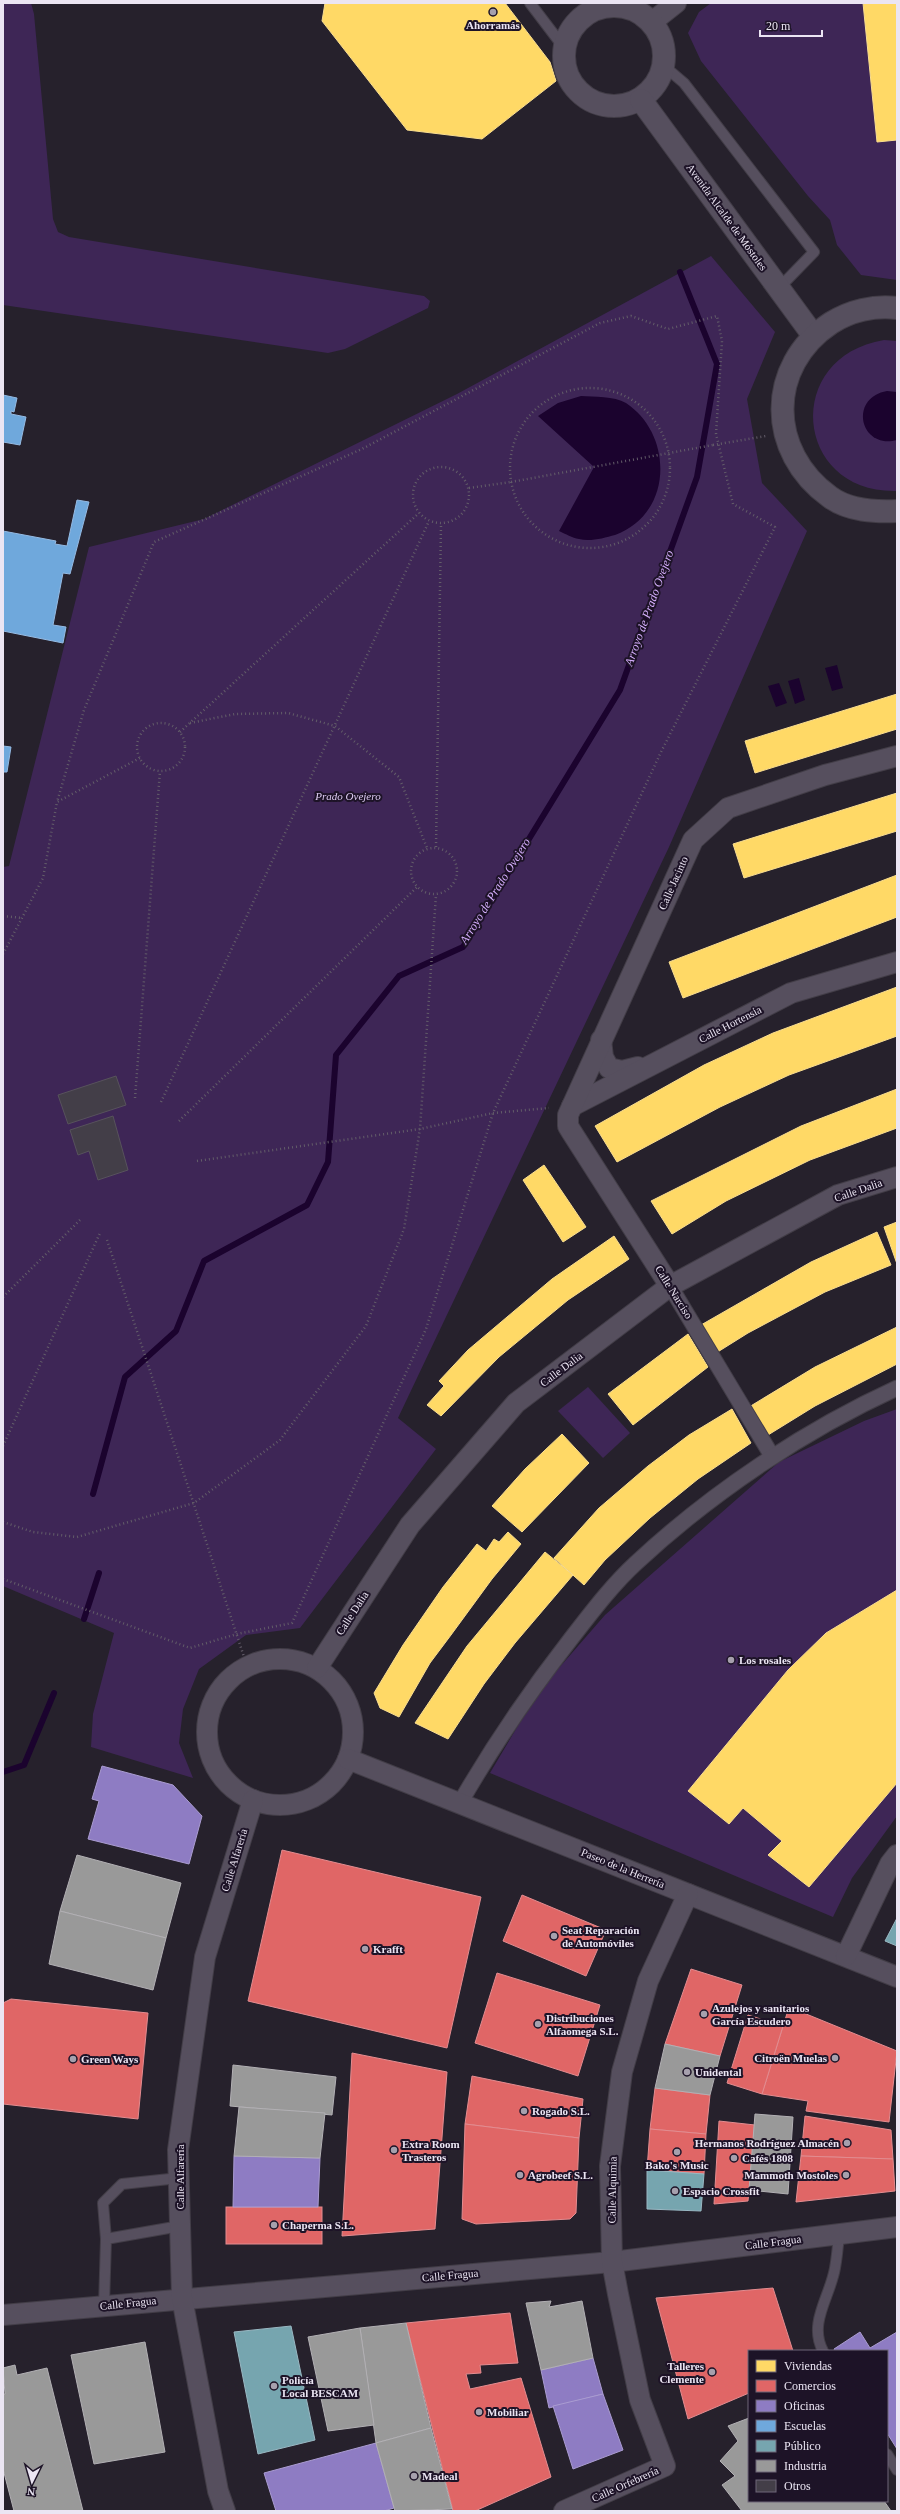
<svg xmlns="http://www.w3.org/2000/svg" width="900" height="2514" viewBox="0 0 900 2514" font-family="'Times New Roman',serif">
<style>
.green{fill:#3e2656}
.water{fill:#1b032e}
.homes{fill:#ffd966;stroke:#f9dd90}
.shops{fill:#e06666;stroke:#e38c90}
.offices{fill:#8e7cc3;stroke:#aa9cd1}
.schools{fill:#6fa8dc;stroke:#94bae3}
.public{fill:#76a5af;stroke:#99b8c3}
.industry{fill:#999;stroke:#b2b0b4}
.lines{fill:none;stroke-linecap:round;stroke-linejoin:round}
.stream{stroke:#1b032e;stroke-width:6}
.building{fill:#433e48;stroke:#57525c}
.service-casing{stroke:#423d47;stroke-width:12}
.pedestrian-casing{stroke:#423d47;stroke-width:17}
.minor-casing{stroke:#423d47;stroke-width:22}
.tertiary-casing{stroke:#423d47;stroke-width:24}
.path{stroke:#635d69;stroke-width:2.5;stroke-dasharray:1 3;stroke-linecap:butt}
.service{stroke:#564f5e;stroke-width:10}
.pedestrian{stroke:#564f5e;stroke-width:15}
.minor{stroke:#564f5e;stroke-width:20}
.tertiary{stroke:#564f5e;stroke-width:22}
.path-bridge{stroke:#635d69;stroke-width:2.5;stroke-dasharray:1 3;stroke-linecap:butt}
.poi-dot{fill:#a6a0ad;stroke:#1d1327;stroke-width:1.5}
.labels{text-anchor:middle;stroke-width:4;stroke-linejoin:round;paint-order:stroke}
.poi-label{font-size:11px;font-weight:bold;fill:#ebe5f3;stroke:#1d1327;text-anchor:start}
.street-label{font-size:11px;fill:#ebe5f3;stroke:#1d1327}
.park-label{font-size:11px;font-style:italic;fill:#deccf3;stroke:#1d1327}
.water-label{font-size:12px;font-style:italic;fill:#d6affe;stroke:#1d1327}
</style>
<rect width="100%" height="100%" fill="#26212c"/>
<g class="green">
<polygon points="3,3 31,3 34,14 53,219 58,232 69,237 424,296 430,301 428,308 345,349 328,353 3,305"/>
<polygon points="711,3 897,3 897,280 861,275 837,245 830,220 808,196 701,61 688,33 699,12"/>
<polygon points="711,256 775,332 747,399 762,483 807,531 669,847 398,1418 436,1449 300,1628 246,1635 199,1669 183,1709 179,1743 193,1778 91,1747 93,1714 114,1633 3,1586 3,867 9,866 89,547 204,519 457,394"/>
<path d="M 884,340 L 897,341 L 897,491 L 895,491 C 794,492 782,357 884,340 Z"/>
<polygon points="588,1387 630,1433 603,1458 558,1411"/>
<polygon points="897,1409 897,1816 852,1878 833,1917 490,1773 519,1724 552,1676 605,1615 779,1462 864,1421"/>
</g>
<g class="water">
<path d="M 887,391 L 897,392 L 897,440 C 860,450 848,398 887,391 Z"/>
<path d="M 581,396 C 594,397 614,396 626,403 C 674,435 673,514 615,535 C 604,538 590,542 579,539 C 572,538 566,534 559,531 L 594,467 L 538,416 L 558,403 Z"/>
<polygon points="837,665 843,688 832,691 825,668"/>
<polygon points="799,678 805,700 795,704 788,681"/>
<polygon points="779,683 787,703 776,707 768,686"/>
</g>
<g class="homes">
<polygon points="325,3 505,3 550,62 556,81 482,139 407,130 322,21"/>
<polygon points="863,3 897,3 897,140 877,142"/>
<polygon points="897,694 897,729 755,773 745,741"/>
<polygon points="897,793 897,831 744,878 733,844"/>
<polygon points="897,875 897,917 683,998 669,962"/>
<polygon points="897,987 897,1036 789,1075 720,1107 617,1162 595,1126 704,1065 773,1033"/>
<polygon points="897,1089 897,1128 810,1160 726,1201 672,1234 651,1201 801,1126"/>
<polygon points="544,1165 586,1227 563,1242 523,1180"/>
<polygon points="897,1222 897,1264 884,1227"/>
<polygon points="877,1232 891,1265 825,1292 748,1333 716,1353 701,1325 811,1262"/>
<polygon points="614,1236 629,1259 568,1300 499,1357 441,1416 427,1405 444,1386 439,1381 468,1350 552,1279"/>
<polygon points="897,1327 897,1364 815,1406 768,1435 749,1407 815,1367"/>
<polygon points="688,1334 708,1367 633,1425 608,1394"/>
<polygon points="732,1409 751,1443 698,1479 650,1518 605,1560 584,1585 554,1558 599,1508 648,1466 689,1435"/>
<polygon points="562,1434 589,1463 522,1532 492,1506 525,1469"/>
<polygon points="508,1532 521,1544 492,1579 451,1635 430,1663 399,1717 380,1708 374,1693 403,1645 443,1587 477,1544 486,1551 494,1539 499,1542"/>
<polygon points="545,1552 573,1575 515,1643 484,1684 448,1739 415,1723 467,1646"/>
<polygon points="897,1590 897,1783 809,1887 768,1855 782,1841 743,1808 729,1824 688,1791 788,1670 826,1633"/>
</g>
<g class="shops">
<polygon points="282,1850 481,1897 447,2048 248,2001"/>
<polygon points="522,1895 606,1930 586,1976 503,1941"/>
<polygon points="691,1969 742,1985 720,2056 665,2044"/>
<polygon points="497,1973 600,2005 578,2076 475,2043"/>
<polygon points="11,1999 148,2013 138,2119 3,2104 3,2003"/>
<polygon points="789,2007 897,2051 889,2122 806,2111 808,2101 762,2094"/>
<polygon points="748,2015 783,2026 762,2094 727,2083"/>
<polygon points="352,2053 447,2072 435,2229 342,2236"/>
<polygon points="472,2076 583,2099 579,2138 465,2124"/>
<polygon points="655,2088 710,2095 706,2134 650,2129"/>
<polygon points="805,2116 891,2130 893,2159 801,2156"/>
<polygon points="719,2121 755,2125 748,2201 714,2204"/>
<polygon points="465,2124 579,2138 576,2213 570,2219 476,2224 462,2219"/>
<polygon points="650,2129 706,2134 704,2174 647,2170"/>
<polygon points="801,2156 893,2159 895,2191 796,2202"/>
<rect x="226" y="2207" width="96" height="37"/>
<polygon points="773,2288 793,2351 749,2351 749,2393 688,2419 656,2298"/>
<polygon points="510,2313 518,2363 480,2365 481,2373 466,2374 470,2389 521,2378 551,2477 475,2511 453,2511 406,2323"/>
</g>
<g class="offices">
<polygon points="102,1766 173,1785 202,1816 189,1864 88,1839 99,1801 92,1799"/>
<polygon points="234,2156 320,2158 318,2207 233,2207"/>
<polygon points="860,2332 870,2348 897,2332 897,2449 887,2433 887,2351 835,2351 834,2349"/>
<polygon points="593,2358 603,2394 549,2408 541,2370"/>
<polygon points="603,2394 623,2450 573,2469 553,2406"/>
<polygon points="376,2443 394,2508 384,2511 276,2511 264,2473"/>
</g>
<g class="schools">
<polygon points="3,395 17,398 14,412 11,411 11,414 26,417 20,445 3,442"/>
<polygon points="77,500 89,502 70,574 63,573 53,625 66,627 63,643 3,631 3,531 56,541 55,544 67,546"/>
<polygon points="3,746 11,747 7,772 3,772"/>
</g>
<g class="public">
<polygon points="897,1918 897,1946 885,1941"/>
<polygon points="647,2170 704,2174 701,2211 647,2209"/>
<polygon points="291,2326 315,2440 258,2454 234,2332"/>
</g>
<g class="industry">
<polygon points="77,1855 181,1883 166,1938 60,1911"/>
<polygon points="60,1911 166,1938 153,1990 49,1964"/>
<polygon points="665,2044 720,2056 710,2095 655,2088"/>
<polygon points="233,2065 336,2077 332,2115 230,2106"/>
<polygon points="239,2107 325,2113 320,2158 234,2156"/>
<polygon points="755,2114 793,2117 788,2194 749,2190"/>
<polygon points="551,2301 549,2307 582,2301 593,2358 541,2370 526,2303"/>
<polygon points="406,2323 431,2428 376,2443 360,2328"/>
<polygon points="360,2328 374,2425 328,2431 308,2337"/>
<polygon points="145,2342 165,2452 94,2464 71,2355"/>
<polygon points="15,2365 17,2375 47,2368 83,2511 14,2511 3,2469 3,2394 5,2394 3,2368"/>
<polygon points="749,2418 749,2501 884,2501 891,2511 742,2511 722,2485 735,2476 720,2461 738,2441 728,2426"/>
<polygon points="431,2428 452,2509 395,2511 376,2443"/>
</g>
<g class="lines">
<g class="stream">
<polyline points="93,1494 125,1377 176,1331 204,1261 307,1205 328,1162 336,1055 399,976 463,947 620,690 697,477 717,364 680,272"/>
<polyline points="84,1619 99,1573"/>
<polyline points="3,1772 24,1765 54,1693"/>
</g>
</g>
<g class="building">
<polygon points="116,1076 126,1105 68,1124 58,1095"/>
<polygon points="113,1116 128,1170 98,1180 89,1151 78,1155 70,1130"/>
</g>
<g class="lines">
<g class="service-casing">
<g id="service">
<polyline points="530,3 565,49"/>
<polyline points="620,3 623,6"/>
<polyline points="664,66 684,83 814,252 779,288"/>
<polyline points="106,2239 103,2203 122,2184 179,2178"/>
<polyline points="104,2306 106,2239 180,2226"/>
<path d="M 823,2351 C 808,2323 830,2297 835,2268 C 837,2257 838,2246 839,2234"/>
<polyline points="887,2454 897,2470"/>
</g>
</g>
<g class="pedestrian-casing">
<g id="pedestrian">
<polyline points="670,1286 772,1456"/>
<path d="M 460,1803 C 494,1744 528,1694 570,1640 C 591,1613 612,1585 636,1563 C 711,1493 805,1430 897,1388"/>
</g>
</g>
<g class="minor-casing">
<g id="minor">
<polyline points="652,22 676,3"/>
<polyline points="601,1040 603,1057 609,1068 622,1071 638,1067"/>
<polyline points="572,1106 791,993 897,962"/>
<polyline points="670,1286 571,1131 568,1126 568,1115 693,840 728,808 825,775 897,756"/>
<circle cx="280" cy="1732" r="73"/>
<polyline points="317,1668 410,1525 516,1403 670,1286 838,1195 897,1177"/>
<polyline points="348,1759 897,1977"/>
<polyline points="846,1956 890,1864 897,1855"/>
<polyline points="3,2315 612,2262 897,2227"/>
<polyline points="225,2511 218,2491 182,2298 178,2150 205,1957 253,1800"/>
<polyline points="564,2511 665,2466 640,2400 618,2294 612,2262 610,2166 622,2072 648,1981 688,1894"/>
</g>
</g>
<g class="tertiary-casing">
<g id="tertiary">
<circle cx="614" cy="56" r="50"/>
<polyline points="641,100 813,335"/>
<path d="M 897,308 C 874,305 850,311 831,323 C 766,366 767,452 830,497 C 849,511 875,512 897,511"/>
</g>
</g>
<g class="path">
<circle cx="590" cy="468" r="80"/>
<polyline points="713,445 766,436"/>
<circle cx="441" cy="495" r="28"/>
<polyline points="469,488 511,482"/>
<polyline points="190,723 235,714 288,713 335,726 399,777 427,848"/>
<circle cx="161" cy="747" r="24"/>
<polyline points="180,732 419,513"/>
<polyline points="436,847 441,524"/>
<circle cx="434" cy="871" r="23"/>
<polyline points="3,916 22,918"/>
<polyline points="3,954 43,878 57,802 140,758"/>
<polyline points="135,1098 160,771"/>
<polyline points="161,1102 429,521"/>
<polyline points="179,1121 417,887"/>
<polyline points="197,1161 420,1129 493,1113 549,1108"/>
<polyline points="107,1240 247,1666"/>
<polyline points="3,1297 80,1220"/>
<polyline points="3,1446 100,1233"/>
<polyline points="3,1522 33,1532 77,1537 194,1503 280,1440 366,1326 404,1229 420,1129 436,895"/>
<polyline points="3,1579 190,1648 237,1634 292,1623 426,1329 493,1113 661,752 775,527 733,504 716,434 722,341 717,316 668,329 631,316 600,323 362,449 154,542 84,710 57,802"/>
</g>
<use href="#service" class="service"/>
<use href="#pedestrian" class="pedestrian"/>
<use href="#minor" class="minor"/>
<use href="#tertiary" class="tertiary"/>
<polyline class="path-bridge" points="511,482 713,445"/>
</g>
<g class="poi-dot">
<circle cx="493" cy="12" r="4"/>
<circle cx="731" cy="1660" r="4"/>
<circle cx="554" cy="1936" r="4"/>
<circle cx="365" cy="1949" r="4"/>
<circle cx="704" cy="2014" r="4"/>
<circle cx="538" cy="2024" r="4"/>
<circle cx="835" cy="2058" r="4"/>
<circle cx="73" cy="2059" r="4"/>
<circle cx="687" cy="2072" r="4"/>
<circle cx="524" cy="2111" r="4"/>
<circle cx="847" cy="2143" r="4"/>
<circle cx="394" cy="2150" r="4"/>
<circle cx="677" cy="2152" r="4"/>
<circle cx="734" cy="2158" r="4"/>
<circle cx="520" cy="2175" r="4"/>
<circle cx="846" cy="2175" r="4"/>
<circle cx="675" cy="2191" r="4"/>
<circle cx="274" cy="2225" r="4"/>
<circle cx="712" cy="2372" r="4"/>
<circle cx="274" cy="2386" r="4"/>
<circle cx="479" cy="2412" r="4"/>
<circle cx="414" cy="2476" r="4"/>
</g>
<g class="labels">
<g class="poi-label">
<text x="493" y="29" text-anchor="middle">Ahorramás</text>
<text x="739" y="1664">Los rosales</text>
<text x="562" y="1934">Seat Reparación<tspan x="562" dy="13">de Automóviles</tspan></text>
<text x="373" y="1953">Krafft</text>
<text x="712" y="2012">Azulejos y sanitarios<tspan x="712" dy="13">García Escudero</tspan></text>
<text x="546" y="2022">Distribuciones<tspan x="546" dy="13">Alfaomega S.L.</tspan></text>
<text x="827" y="2062" text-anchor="end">Citroën Muelas</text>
<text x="81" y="2063">Green Ways</text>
<text x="695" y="2076">Unidental</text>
<text x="532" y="2115">Rogado S.L.</text>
<text x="839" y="2147" text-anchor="end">Hermanos Rodríguez Almacén</text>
<text x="402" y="2148">Extra Room<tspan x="402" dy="13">Trasteros</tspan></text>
<text x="742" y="2162">Cafés 1808</text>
<text x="677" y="2169" text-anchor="middle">Bako's Music</text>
<text x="528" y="2179">Agrobeef S.L.</text>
<text x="838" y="2179" text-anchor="end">Mammoth Mostoles</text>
<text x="683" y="2195">Espacio Crossfit</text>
<text x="282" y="2229">Chaperma S.L.</text>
<text x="704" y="2370" text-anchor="end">Talleres<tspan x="704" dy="13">Clemente</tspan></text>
<text x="282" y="2384">Policía<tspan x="282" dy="13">Local BESCAM</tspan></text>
<text x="487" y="2416">Mobiliar</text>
<text x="422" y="2480">Madeal</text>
</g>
<g class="street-label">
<text transform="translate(727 217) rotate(54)" y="4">Avenida Alcalde de Móstoles</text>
<text transform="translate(673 883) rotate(-66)" y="4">Calle Jacinto</text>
<text transform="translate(730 1024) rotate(-27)" y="4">Calle Hortensia</text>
<text transform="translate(858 1190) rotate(-19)" y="4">Calle Dalia</text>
<text transform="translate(674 1292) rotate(58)" y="4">Calle Narciso</text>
<text transform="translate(561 1369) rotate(-37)" y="4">Calle Dalia</text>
<text transform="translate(352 1613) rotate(-57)" y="4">Calle Dalia</text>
<text transform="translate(234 1860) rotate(-73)" y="4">Calle Alfarería</text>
<text transform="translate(623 1868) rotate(22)" y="4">Paseo de la Herrería</text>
<text transform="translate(180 2177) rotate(-90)" y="4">Calle Alfarería</text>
<text transform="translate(612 2190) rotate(-89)" y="4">Calle Alquimia</text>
<text transform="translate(773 2242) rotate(-7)" y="4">Calle Fragua</text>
<text transform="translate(450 2275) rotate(-5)" y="4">Calle Fragua</text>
<text transform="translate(128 2303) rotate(-6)" y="4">Calle Fragua</text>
<text transform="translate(625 2484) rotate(-24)" y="4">Calle Orfebrería</text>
</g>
<g class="park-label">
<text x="348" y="800">Prado Ovejero</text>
</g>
<g class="water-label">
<text transform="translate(649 608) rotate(-70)" y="4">Arroyo de Prado Ovejero</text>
<text transform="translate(495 891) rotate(-58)" y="4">Arroyo de Prado Ovejero</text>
</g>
</g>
<rect width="900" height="2514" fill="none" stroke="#ebe5f3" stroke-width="8"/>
<rect x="748" y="2350" width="140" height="152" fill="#1d1327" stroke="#6f6779"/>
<rect x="756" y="2360" width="20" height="12" fill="#ffd966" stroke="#6f6779"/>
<text x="784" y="2370" font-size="12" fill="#ebe5f3">Viviendas</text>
<rect x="756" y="2380" width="20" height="12" fill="#e06666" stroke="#6f6779"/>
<text x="784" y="2390" font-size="12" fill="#ebe5f3">Comercios</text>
<rect x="756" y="2400" width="20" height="12" fill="#8e7cc3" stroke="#6f6779"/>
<text x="784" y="2410" font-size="12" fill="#ebe5f3">Oficinas</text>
<rect x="756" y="2420" width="20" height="12" fill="#6fa8dc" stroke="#6f6779"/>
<text x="784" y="2430" font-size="12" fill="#ebe5f3">Escuelas</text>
<rect x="756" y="2440" width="20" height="12" fill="#76a5af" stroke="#6f6779"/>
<text x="784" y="2450" font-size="12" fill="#ebe5f3">Público</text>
<rect x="756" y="2460" width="20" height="12" fill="#999999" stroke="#6f6779"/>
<text x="784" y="2470" font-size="12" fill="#ebe5f3">Industria</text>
<rect x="756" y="2480" width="20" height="12" fill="#433e48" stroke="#6f6779"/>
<text x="784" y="2490" font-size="12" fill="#ebe5f3">Otros</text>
<g transform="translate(32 2482) rotate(185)" stroke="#1d1327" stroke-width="3" paint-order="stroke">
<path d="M0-3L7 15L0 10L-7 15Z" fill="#ebe5f3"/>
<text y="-6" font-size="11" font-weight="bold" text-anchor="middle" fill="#ebe5f3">N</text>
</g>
<path d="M760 30v6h62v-6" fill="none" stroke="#ebe5f3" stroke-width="2"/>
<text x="766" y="30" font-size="12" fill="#ebe5f3" stroke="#1d1327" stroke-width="3" paint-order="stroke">20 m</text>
</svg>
